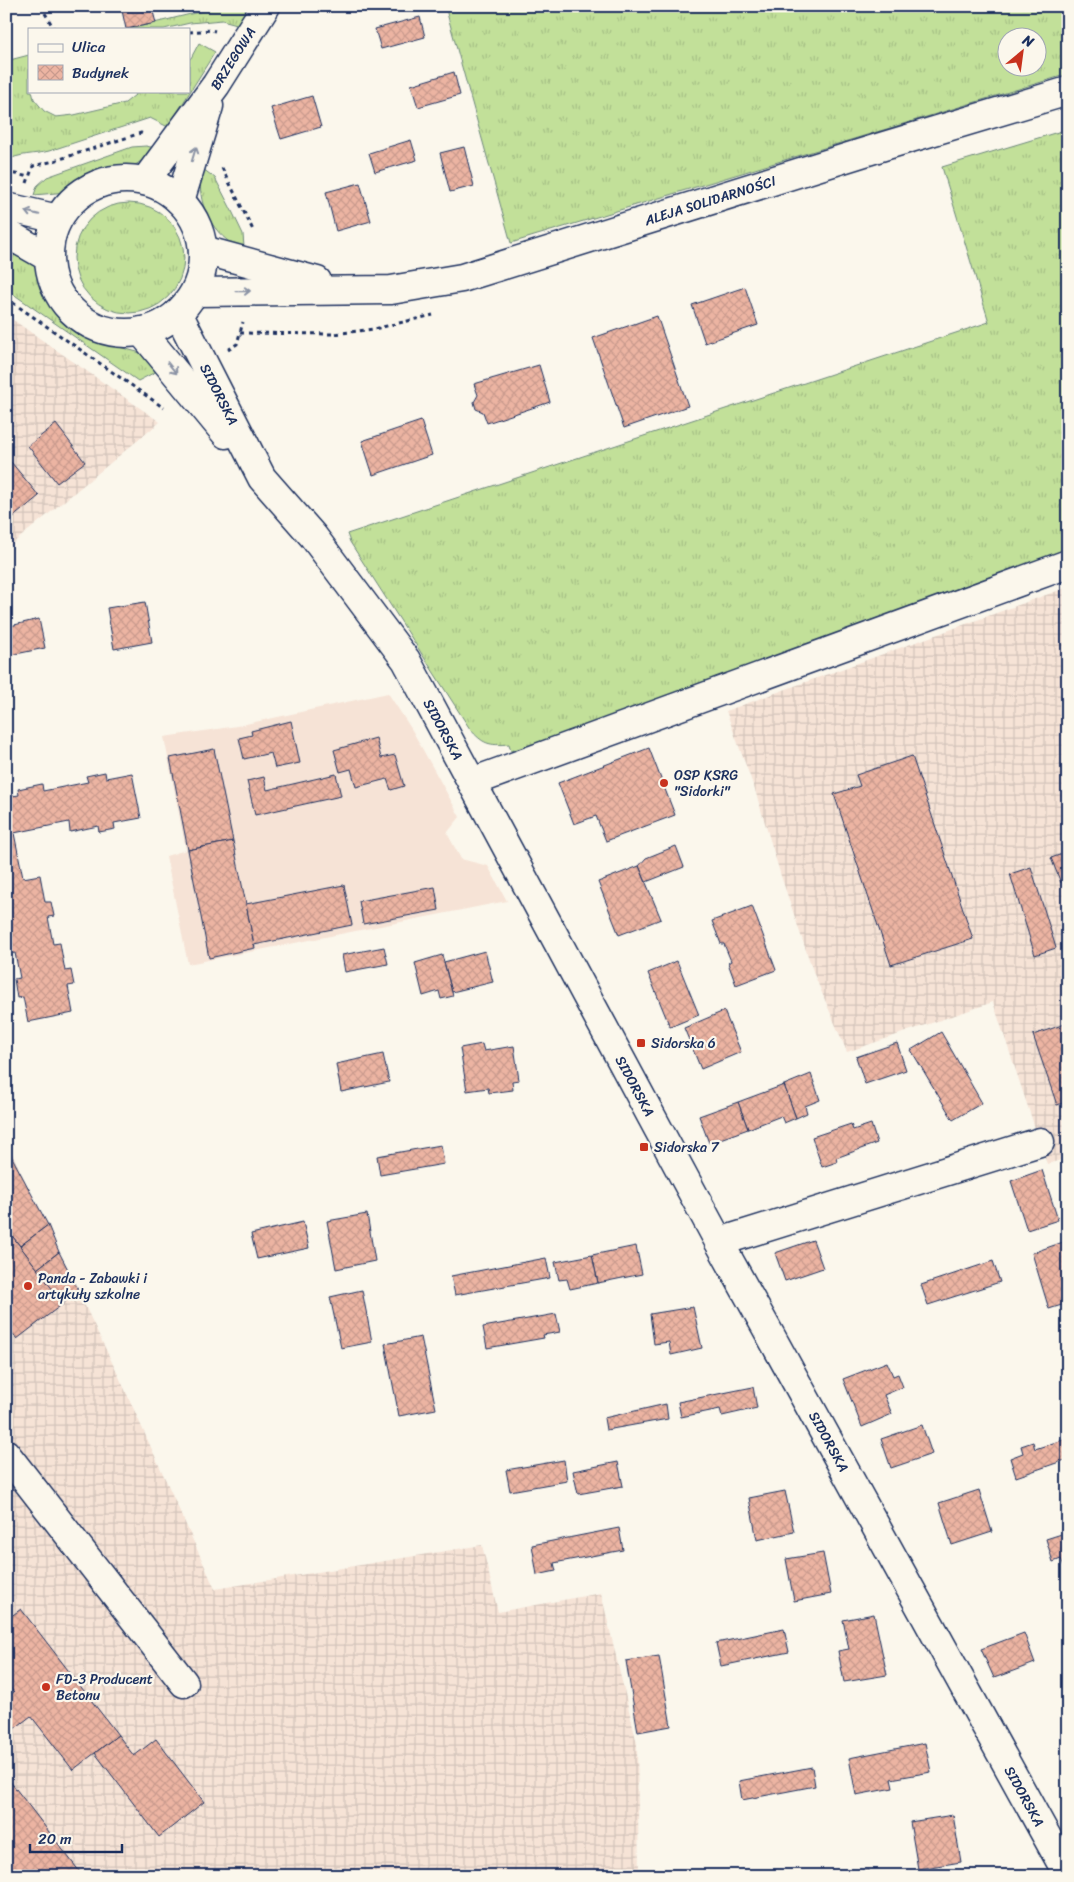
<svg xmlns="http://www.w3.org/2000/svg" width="1074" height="1882" viewBox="0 0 1074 1882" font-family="Sriracha,sans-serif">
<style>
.built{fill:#f6e3d6}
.industrial{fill:url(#industrial-grid)}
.grass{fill:url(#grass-tufts);stroke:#6e887c;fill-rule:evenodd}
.building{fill:url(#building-cross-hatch);stroke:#1b2f5e}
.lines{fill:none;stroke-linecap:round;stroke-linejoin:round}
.minor-casing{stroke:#1b2f5e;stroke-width:31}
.path{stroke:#1b2f5e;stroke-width:3;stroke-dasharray:4 4;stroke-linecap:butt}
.minor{stroke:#fbf7ec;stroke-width:28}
.oneway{stroke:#8b93a5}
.poi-dot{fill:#c8321e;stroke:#fbf7ec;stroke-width:2}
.labels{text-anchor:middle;stroke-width:4.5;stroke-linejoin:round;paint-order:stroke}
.street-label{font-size:14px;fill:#1b2f5e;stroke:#fbf7ec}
.poi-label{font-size:14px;fill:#1b2f5e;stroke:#fbf7ec;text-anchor:start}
</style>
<defs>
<pattern id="industrial-grid" width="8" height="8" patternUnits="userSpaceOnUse" patternTransform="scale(1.25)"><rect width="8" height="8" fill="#f6e3d6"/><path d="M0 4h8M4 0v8" fill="none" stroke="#d2c3ba"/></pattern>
<pattern id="grass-tufts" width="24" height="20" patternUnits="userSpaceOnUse" patternTransform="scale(1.25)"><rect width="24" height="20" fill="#c2e099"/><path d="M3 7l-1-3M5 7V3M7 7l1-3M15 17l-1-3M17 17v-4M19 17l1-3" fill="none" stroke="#a6c086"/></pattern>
<pattern id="building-cross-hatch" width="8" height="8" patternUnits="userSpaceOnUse" patternTransform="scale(1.25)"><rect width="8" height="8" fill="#ecb4a2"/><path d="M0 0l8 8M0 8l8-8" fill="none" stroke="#ca9b8e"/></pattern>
</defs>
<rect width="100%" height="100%" fill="#fbf7ec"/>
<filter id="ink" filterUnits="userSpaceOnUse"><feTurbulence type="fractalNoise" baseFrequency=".02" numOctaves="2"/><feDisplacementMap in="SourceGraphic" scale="10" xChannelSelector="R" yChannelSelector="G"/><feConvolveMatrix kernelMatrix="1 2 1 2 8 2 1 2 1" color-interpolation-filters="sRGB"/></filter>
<g filter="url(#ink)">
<polygon class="built" points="388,693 412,730 460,817 447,833 461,859 488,866 507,901 188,964 166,856 186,850 164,737 237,726"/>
<g class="industrial">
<polygon points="6,315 160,422 6,549"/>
<polygon points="1068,587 1068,1158 1047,1164 993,1002 847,1052 814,974 781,876 755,790 726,711"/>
<polygon points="6,1141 121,1381 215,1589 482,1545 498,1612 601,1593 637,1744 639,1876 6,1876"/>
</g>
<g class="grass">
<polygon points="223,6 252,6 237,24 222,20 190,23 164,29 130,29"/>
<path d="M 445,6 L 1068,6 L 1068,74 L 511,243 ZM 1006,38 L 1036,38 L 1036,68 L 1006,68 Z"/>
<path d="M 199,43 L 215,52 L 168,127 L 150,118 L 49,151 C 34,155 19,153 6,161 L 6,61 L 29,55 L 29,91 L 32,91 L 34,99 L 44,111 L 56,117 L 74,115 L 125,103 L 140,91 L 189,91 L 189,59 L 191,58 Z"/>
<path d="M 1068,129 L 1068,549 L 642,708 L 511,751 L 509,744 C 489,746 483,744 470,729 L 350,542 L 347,534 L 989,322 L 942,167 Z"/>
<polygon points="146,146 155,148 144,159 134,166 98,175 67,192 34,195 37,186 47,177 132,147"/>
<path d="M 203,169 L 215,178 L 231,209 L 243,234 L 244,247 L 243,250 C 213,237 193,201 203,169 Z"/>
<circle cx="129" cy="258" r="55"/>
<polygon points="17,246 34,261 41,275 51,304 66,323 93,340 141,353 161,369 138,381 6,289 6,279"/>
</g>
<g class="building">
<polygon points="121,6 140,6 141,11 152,8 156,23 126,29"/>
<polygon points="420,17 425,37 381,49 375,29"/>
<polygon points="454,72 460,95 418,107 411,85"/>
<polygon points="312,96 321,127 281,139 271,108"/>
<polygon points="411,140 417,160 375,172 369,153"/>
<polygon points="464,147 474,186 450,192 440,153"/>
<polygon points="360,183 371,221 336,231 326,192"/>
<polygon points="745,287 758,325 705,343 692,305"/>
<polygon points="657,316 688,406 624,428 593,338"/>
<polygon points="539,365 550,402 487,423 483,412 476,409 474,402 478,395 474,384"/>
<polygon points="421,421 432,455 373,475 362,441"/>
<polygon points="56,424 85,462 57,483 28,446"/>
<polygon points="6,456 39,496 6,523"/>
<polygon points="145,602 152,642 114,649 107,608"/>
<polygon points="39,619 45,648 6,656 6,627"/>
<polygon points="291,721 300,763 275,768 271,753 244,759 239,738 252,735 251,731"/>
<polygon points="376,738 381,758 395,755 404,786 391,790 387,779 356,787 351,769 340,772 334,750"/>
<polygon points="649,748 675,815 606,841 596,816 574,824 558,783"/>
<polygon points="214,749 233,841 188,850 170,758"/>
<polygon points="912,756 973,939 891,965 834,794 860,786 856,775"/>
<polygon points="105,772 106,778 132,773 141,818 114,823 115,829 99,832 98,826 70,832 69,822 14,833 23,878 40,875 45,902 51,902 54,916 48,917 53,944 60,943 65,971 71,970 74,985 68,986 73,1013 28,1022 23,997 17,998 14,979 20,978 15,953 9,954 6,941 6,797 19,795 18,789 42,784 43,791 88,782 86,776"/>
<polygon points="336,774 341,796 255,815 247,781 264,777 267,790"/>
<polygon points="233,841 255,948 209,958 188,850"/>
<polygon points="676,846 684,867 646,882 639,866 646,858"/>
<polygon points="1068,852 1068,881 1061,883 1051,858"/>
<polygon points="639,866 661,919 619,935 598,882"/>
<polygon points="1031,867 1056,948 1035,955 1010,874"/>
<polygon points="344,885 352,925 254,945 246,904"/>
<polygon points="435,887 439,910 363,924 359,901"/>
<polygon points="752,906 776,970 736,985 728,963 731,961 724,944 721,944 712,921"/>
<polygon points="384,947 388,964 345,972 342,955"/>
<polygon points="485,951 493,982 452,992 444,962"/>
<polygon points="442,955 453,996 441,999 439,991 423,996 415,963"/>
<polygon points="677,961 699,1015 670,1027 648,973"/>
<polygon points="724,1011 741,1052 701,1069 684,1028"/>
<polygon points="1068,1023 1068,1101 1057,1105 1033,1035"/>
<polygon points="941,1032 982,1103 953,1120 911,1050"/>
<polygon points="897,1043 906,1070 865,1084 856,1057"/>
<polygon points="482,1044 484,1051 514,1046 519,1080 512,1081 513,1090 489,1093 488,1088 467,1091 460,1048"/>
<polygon points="383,1054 389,1082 341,1092 336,1064"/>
<polygon points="811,1074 820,1100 805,1106 807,1113 796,1118 784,1085"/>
<polygon points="784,1085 796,1118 784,1123 781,1116 748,1129 738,1102"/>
<polygon points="738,1102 748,1129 709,1143 699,1116"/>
<polygon points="851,1124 853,1130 871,1124 877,1143 836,1158 837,1162 822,1167 812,1137"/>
<polygon points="441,1145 444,1164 380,1175 377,1156"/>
<polygon points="6,1146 48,1225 20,1246 6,1228"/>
<polygon points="1042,1170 1058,1220 1027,1230 1011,1181"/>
<polygon points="367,1214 375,1261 336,1269 327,1221"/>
<polygon points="303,1222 309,1248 257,1259 251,1234"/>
<polygon points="48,1225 59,1252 37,1269 20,1246"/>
<polygon points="6,1228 64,1303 17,1339 6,1325"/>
<polygon points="813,1240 823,1268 785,1281 775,1253"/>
<polygon points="1066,1241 1068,1248 1068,1303 1049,1309 1032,1253"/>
<polygon points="636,1246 642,1274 598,1283 592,1255"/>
<polygon points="59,1252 79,1291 63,1303 37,1269"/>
<polygon points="592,1255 598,1283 570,1289 567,1279 559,1280 555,1262"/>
<polygon points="546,1258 550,1278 455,1295 451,1276"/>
<polygon points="993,1261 1000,1282 928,1305 921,1285"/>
<polygon points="362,1290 372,1342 341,1348 330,1297"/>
<polygon points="693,1307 702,1348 671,1355 669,1342 654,1344 650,1314"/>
<polygon points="556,1314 560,1332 543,1335 544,1338 487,1348 483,1327"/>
<polygon points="421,1337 436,1409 399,1416 385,1344"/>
<polygon points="887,1362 893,1376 898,1374 903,1387 884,1395 892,1414 862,1427 843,1379"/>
<polygon points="753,1387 757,1408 722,1416 720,1409 681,1417 678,1402"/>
<polygon points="666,1404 668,1419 606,1430 604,1418"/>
<polygon points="922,1425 932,1454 891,1468 881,1439"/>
<polygon points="1068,1438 1068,1459 1016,1477 1010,1458 1023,1453 1021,1446 1033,1442 1035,1449"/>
<polygon points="564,1460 567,1481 510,1491 506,1470"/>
<polygon points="618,1462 623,1486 578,1494 573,1471"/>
<polygon points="979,1490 992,1532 952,1545 939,1503"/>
<polygon points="785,1491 794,1532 757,1540 749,1498"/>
<polygon points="619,1528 623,1550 554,1563 556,1571 537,1575 532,1545"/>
<polygon points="1068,1532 1068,1565 1064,1566 1061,1559 1053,1562 1046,1539"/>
<polygon points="823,1553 831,1594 794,1601 786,1559"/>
<polygon points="21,1609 118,1735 73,1770 31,1716 6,1735 6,1698 14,1692 6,1683 6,1620"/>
<polygon points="874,1614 887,1675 844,1682 838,1651 849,1649 843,1620"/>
<polygon points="784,1629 789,1652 721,1666 716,1643"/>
<polygon points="1024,1633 1035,1663 994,1678 981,1649"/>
<polygon points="659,1656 671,1726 638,1732 626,1661"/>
<polygon points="118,1735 134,1756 156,1739 204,1802 159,1837 95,1753"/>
<polygon points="925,1743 931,1772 891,1779 893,1788 856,1795 849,1758"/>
<polygon points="812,1767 815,1786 742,1800 739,1781"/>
<polygon points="6,1776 83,1876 6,1876"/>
<polygon points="953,1815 961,1862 918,1869 910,1822"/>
<polygon points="868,1870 869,1876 835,1876"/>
</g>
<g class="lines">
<g class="minor-casing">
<g id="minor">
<circle cx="126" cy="256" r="77"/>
<path id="s1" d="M 145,181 L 216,85 L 266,6"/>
<polyline points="180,201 209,106"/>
<polyline points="6,207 58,219"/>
<polyline points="6,233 48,257"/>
<polyline points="203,250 317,281"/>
<path id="s2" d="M 195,292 L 391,290 L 462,278 L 884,146 L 1068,91"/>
<path id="s3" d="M 178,313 L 262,478 L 313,536 L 406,660 L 719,1242 L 1068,1875"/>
<polyline points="141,331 226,434"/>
<polyline points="472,782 1068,564"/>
<polyline points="719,1242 1040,1142"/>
<polyline points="6,1454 184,1683"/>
</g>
</g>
<g class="path">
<polyline points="41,6 54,29"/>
<polyline points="189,32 211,30 215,31"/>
<polyline points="222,168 254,232"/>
<polyline points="6,172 29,177"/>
<polyline points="27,183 33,166 54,161 141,133 144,134"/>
<polyline points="6,298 164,408"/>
<polyline points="240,333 334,334 374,329 433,315"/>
<polyline points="228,350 237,344 243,322"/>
</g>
<use href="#minor" class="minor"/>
</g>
<defs><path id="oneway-shaft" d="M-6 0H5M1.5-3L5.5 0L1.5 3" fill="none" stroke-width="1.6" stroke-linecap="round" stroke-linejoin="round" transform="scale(1.25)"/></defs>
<g class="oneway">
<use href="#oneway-shaft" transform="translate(194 154) rotate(-73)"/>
<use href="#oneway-shaft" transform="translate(32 213) rotate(-167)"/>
<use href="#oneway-shaft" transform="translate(243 291) rotate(-1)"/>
<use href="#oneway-shaft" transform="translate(172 368) rotate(51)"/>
</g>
</g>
<g class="poi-dot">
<circle cx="664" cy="783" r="5"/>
<rect x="636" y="1038" width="10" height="10" rx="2.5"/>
<rect x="639" y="1142" width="10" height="10" rx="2.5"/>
<circle cx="28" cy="1286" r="5"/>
<circle cx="46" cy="1687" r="5"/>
</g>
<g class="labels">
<g class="street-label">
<text dy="5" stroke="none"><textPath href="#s1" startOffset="151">BRZEGOWA</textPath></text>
<text dy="5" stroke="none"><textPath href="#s2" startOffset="528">ALEJA SOLIDARNOŚCI</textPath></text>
<text dy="5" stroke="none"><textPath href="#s3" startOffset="91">SIDORSKA</textPath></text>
<text dy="5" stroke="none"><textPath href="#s3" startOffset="496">SIDORSKA</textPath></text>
<text dy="5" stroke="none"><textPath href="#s3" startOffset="901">SIDORSKA</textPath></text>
<text dy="5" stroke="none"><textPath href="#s3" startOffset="1306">SIDORSKA</textPath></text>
<text dy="5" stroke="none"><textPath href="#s3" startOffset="1711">SIDORSKA</textPath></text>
</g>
<g class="poi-label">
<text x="674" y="780">OSP KSRG<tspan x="674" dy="16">"Sidorki"</tspan></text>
<text x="651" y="1048">Sidorska 6</text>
<text x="654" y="1152">Sidorska 7</text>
<text x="38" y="1283">Panda - Zabawki i<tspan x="38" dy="16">artykuły szkolne</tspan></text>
<text x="56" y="1684">FD-3 Producent<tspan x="56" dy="16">Betonu</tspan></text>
</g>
</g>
<rect width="1074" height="1882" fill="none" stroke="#fbf7ec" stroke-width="25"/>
<rect x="12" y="12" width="1049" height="1857" fill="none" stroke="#1b2f5e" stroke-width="2" filter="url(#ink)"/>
<rect x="28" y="28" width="162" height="65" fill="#fbf7ec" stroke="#a1a7b3"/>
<rect x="38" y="44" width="25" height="8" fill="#fbf7ec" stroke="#a1a7b3"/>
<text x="72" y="52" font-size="15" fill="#1b2f5e">Ulica</text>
<rect x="38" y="65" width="25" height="15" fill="url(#building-cross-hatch)" stroke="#a1a7b3"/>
<text x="72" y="78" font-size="15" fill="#1b2f5e">Budynek</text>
<g transform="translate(1022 52) rotate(29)"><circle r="24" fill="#fbf7ec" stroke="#a1a7b3"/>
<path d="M0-4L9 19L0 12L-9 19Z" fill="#c8321e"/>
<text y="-8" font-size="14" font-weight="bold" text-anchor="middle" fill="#1b2f5e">N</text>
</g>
<path d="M30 1844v8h92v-8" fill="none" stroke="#1b2f5e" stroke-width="2.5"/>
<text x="38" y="1844" font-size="15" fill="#1b2f5e" stroke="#fbf7ec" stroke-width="4" paint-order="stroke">20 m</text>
</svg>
